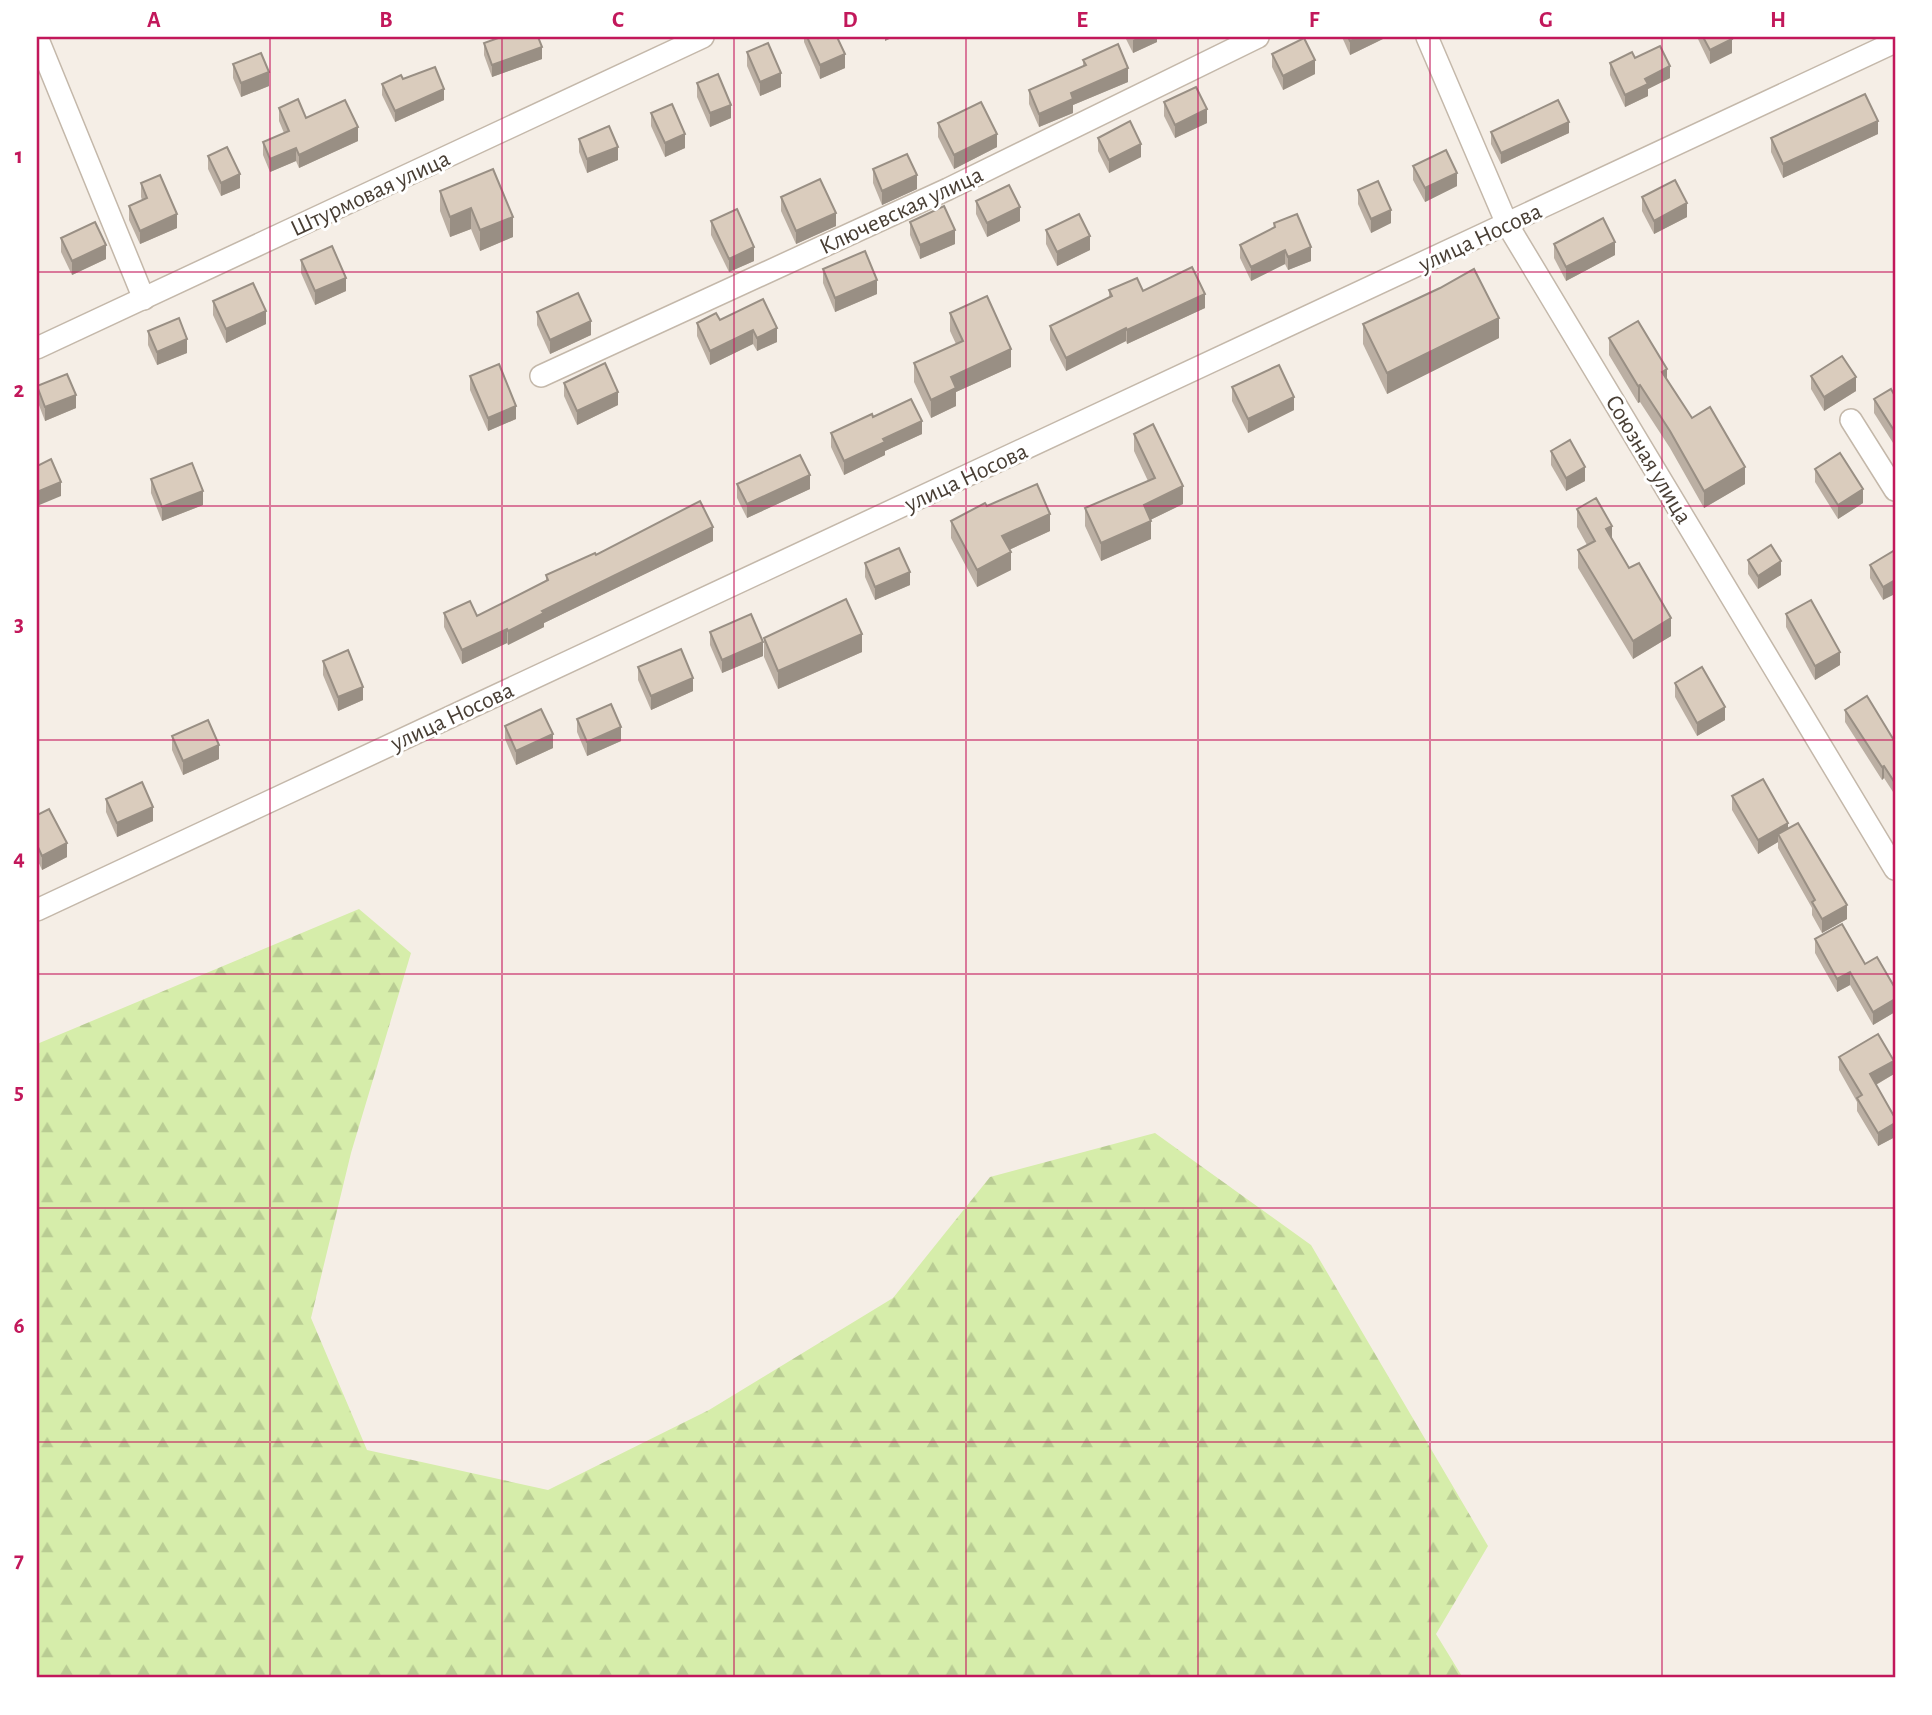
<svg xmlns="http://www.w3.org/2000/svg" width="1932" height="1715" viewBox="0 0 1932 1715" font-family="'Alegreya Sans',sans-serif">
<style>
.forest{fill:url(#forest-firs)}
.lines{fill:none;stroke-linecap:round;stroke-linejoin:round}
.minor-casing{stroke:#c4b8aa;stroke-width:24}
.minor{stroke:#fff;stroke-width:21}
.wall{fill:#bbafa3}
.shaded-wall{fill:#998f84}
.building{fill:#daccbd;stroke:#998f84;stroke-width:2}
.grid{fill:none;stroke:#c2185b;stroke-width:2;stroke-opacity:0.55}
.labels{text-anchor:middle;stroke-width:6;stroke-linejoin:round;paint-order:stroke}
.street-label{font-size:24px;fill:#483e34;stroke:#fff}
.neatline{fill:none;stroke:#c2185b;stroke-width:2.5}
.grid-label{font-size:23px;text-anchor:middle;font-weight:bold;fill:#c2185b}
</style>
<defs>
<pattern id="forest-firs" width="22" height="20" patternUnits="userSpaceOnUse" patternTransform="scale(1.75)"><rect width="22" height="20" fill="#d6edaa"/><path d="M5 1l3.5 6h-7zM16 11l3.5 6h-7z" fill="#b9cc93"/></pattern>
</defs>
<rect width="100%" height="100%" fill="#f5eee6"/>
<polygon class="forest" points="359,909 411,953 351,1153 311,1318 367,1450 548,1490 709,1410 893,1298 990,1177 1155,1133 1311,1245 1488,1546 1436,1634 1463,1678 37,1678 37,1044"/>
<g class="lines">
<g class="minor-casing">
<g id="minor">
<polyline points="37,37 144,299"/>
<polyline points="1427,37 1507,224 1895,869"/>
<polyline points="37,348 703,37"/>
<polyline points="541,376 948,189 1258,37"/>
<polyline points="1851,420 1895,490"/>
<polyline points="37,910 1895,42"/>
</g>
</g>
<use href="#minor" class="minor"/>
</g>
<g class="wall">
<polygon points="497,37 538,37 542,59 492,77 484,55 484,43 497,38"/>
<polygon points="804,37 837,37 845,68 820,79 804,42"/>
<polygon points="1125,37 1157,37 1157,42 1133,53"/>
<polygon points="1342,37 1387,37 1350,55"/>
<polygon points="1697,37 1731,37 1732,53 1710,64"/>
<polygon points="747,52 781,87 760,96 747,66"/>
<polygon points="1272,54 1315,74 1283,90 1272,67"/>
<polygon points="1635,58 1670,78 1648,89 1648,96 1625,107 1610,75 1610,63"/>
<polygon points="1083,60 1128,82 1073,105 1073,113 1039,127 1029,104 1029,90 1083,66"/>
<polygon points="233,64 269,86 241,97 233,78"/>
<polygon points="403,79 444,100 395,122 382,95 382,84"/>
<polygon points="697,83 731,118 710,127 697,97"/>
<polygon points="1164,102 1207,123 1175,138 1164,116"/>
<polygon points="279,108 306,118 358,141 299,168 296,161 270,172 263,155 263,142 284,133 279,121"/>
<polygon points="651,113 685,148 665,157 651,126"/>
<polygon points="938,123 997,147 954,169 938,137"/>
<polygon points="1491,132 1569,133 1501,164 1491,144"/>
<polygon points="1878,134 1783,178 1771,152 1771,138"/>
<polygon points="1098,138 1141,157 1109,173 1098,151"/>
<polygon points="579,139 618,160 587,173 579,152"/>
<polygon points="208,156 240,188 221,196 208,169"/>
<polygon points="1413,166 1457,186 1425,202 1413,180"/>
<polygon points="873,169 917,189 882,205 873,183"/>
<polygon points="141,183 177,228 140,244 129,220 129,206 142,200 141,197"/>
<polygon points="1358,190 1391,223 1371,233 1358,204"/>
<polygon points="440,191 513,217 513,237 480,251 471,229 450,237 440,211"/>
<polygon points="781,197 836,226 796,244 781,211"/>
<polygon points="1642,197 1687,217 1654,234 1642,211"/>
<polygon points="976,201 1020,221 987,237 976,214"/>
<polygon points="711,221 754,261 729,272 711,235"/>
<polygon points="910,222 955,244 920,259 910,235"/>
<polygon points="1274,223 1311,261 1288,270 1285,264 1251,281 1240,258 1240,245 1274,228"/>
<polygon points="1046,230 1090,250 1057,266 1046,244"/>
<polygon points="61,238 106,259 72,275 61,252"/>
<polygon points="1554,244 1615,255 1566,281 1554,258"/>
<polygon points="301,260 346,291 315,305 301,273"/>
<polygon points="823,269 877,294 835,312 823,283"/>
<polygon points="1109,290 1143,291 1205,308 1127,344 1126,341 1066,371 1050,340 1050,326 1109,297"/>
<polygon points="763,299 777,342 757,351 753,344 710,365 697,336 697,323 720,320"/>
<polygon points="213,301 266,324 226,343 213,315"/>
<polygon points="537,312 591,335 550,354 537,325"/>
<polygon points="950,313 1011,367 956,392 956,406 931,418 914,382 914,363 956,344 950,331"/>
<polygon points="1363,324 1499,338 1387,394 1363,344"/>
<polygon points="148,331 187,353 157,365 148,345"/>
<polygon points="1609,338 1667,379 1692,418 1745,484 1704,508 1670,448 1640,402 1638,403 1609,355"/>
<polygon points="470,376 516,419 488,431 470,390"/>
<polygon points="1811,376 1856,391 1824,411 1811,389"/>
<polygon points="564,383 618,405 577,425 564,396"/>
<polygon points="37,386 76,408 45,421 37,400"/>
<polygon points="1232,387 1294,410 1248,433 1232,401"/>
<polygon points="1895,396 1895,446 1874,413 1874,399"/>
<polygon points="873,417 922,434 885,451 885,455 844,475 831,447 831,433"/>
<polygon points="1134,434 1183,504 1150,520 1151,539 1101,561 1085,526 1085,508 1148,481 1134,451"/>
<polygon points="1551,451 1585,481 1566,491 1551,465"/>
<polygon points="1815,469 1863,503 1838,519 1815,482"/>
<polygon points="151,479 203,505 162,521 151,493"/>
<polygon points="737,484 810,489 747,518 737,498"/>
<polygon points="987,506 1050,531 1009,550 1011,570 977,587 951,538 951,521"/>
<polygon points="1577,509 1612,539 1671,636 1633,659 1578,568 1578,550 1587,545 1577,527"/>
<polygon points="713,541 544,623 544,627 508,645 507,643 462,664 444,627 444,613 477,616 546,581 546,575 596,555"/>
<polygon points="1895,550 1883,600 1870,578 1870,565"/>
<polygon points="1748,560 1781,575 1758,589 1748,574"/>
<polygon points="865,563 910,585 875,600 865,577"/>
<polygon points="1786,614 1840,665 1815,680 1786,627"/>
<polygon points="710,632 763,656 722,673 710,645"/>
<polygon points="764,638 862,652 778,689 764,657"/>
<polygon points="323,661 363,700 338,711 323,675"/>
<polygon points="638,667 693,691 651,710 638,680"/>
<polygon points="1675,683 1725,720 1697,736 1675,697"/>
<polygon points="1845,710 1895,742 1895,795 1884,778 1882,780 1845,722"/>
<polygon points="577,719 621,741 587,756 577,732"/>
<polygon points="505,726 553,748 516,765 505,739"/>
<polygon points="172,736 219,759 183,775 172,750"/>
<polygon points="1732,796 1788,829 1847,919 1822,933 1812,915 1812,908 1778,848 1778,842 1758,854 1732,810"/>
<polygon points="106,799 153,821 117,837 106,812"/>
<polygon points="37,815 67,857 42,870 37,859"/>
<polygon points="1815,939 1865,964 1895,988 1895,1012 1873,1025 1850,985 1837,992 1815,953"/>
<polygon points="1839,1057 1894,1074 1876,1085 1895,1118 1895,1137 1878,1146 1857,1111 1857,1102 1839,1070"/>
</g>
<g class="shaded-wall">
<polygon points="885,37 894,37 885,41"/>
<polygon points="1139,37 1157,37 1157,42 1133,53 1133,40"/>
<polygon points="1359,37 1387,37 1350,55 1350,41"/>
<polygon points="1732,39 1732,53 1710,64 1710,50"/>
<polygon points="542,47 542,59 492,77 492,65"/>
<polygon points="845,54 845,68 820,79 820,65"/>
<polygon points="1315,60 1315,74 1283,90 1283,76"/>
<polygon points="1670,66 1670,78 1648,89 1648,96 1625,107 1625,95 1645,79"/>
<polygon points="1128,68 1128,82 1073,105 1073,113 1039,127 1039,114 1071,93"/>
<polygon points="269,72 269,86 241,97 241,83"/>
<polygon points="781,73 781,87 760,96 760,82"/>
<polygon points="444,89 444,100 395,122 395,111"/>
<polygon points="731,105 731,118 710,127 710,113"/>
<polygon points="1207,109 1207,123 1175,138 1175,125"/>
<polygon points="1878,121 1878,134 1783,178 1783,164"/>
<polygon points="1569,122 1569,133 1501,164 1501,153"/>
<polygon points="358,127 358,141 299,168 299,155"/>
<polygon points="685,134 685,148 665,157 665,143"/>
<polygon points="997,134 997,147 954,169 954,155"/>
<polygon points="1141,144 1141,157 1109,173 1109,160"/>
<polygon points="618,147 618,160 587,173 587,159"/>
<polygon points="296,148 296,161 270,172 270,159"/>
<polygon points="1457,173 1457,186 1425,202 1425,188"/>
<polygon points="240,174 240,188 221,196 221,183"/>
<polygon points="917,175 917,189 882,205 882,191"/>
<polygon points="1687,203 1687,217 1654,234 1654,221"/>
<polygon points="1020,207 1020,221 987,237 987,223"/>
<polygon points="471,208 471,229 450,237 450,217"/>
<polygon points="1391,210 1391,223 1371,233 1371,219"/>
<polygon points="836,213 836,226 796,244 796,231"/>
<polygon points="177,214 177,228 140,244 140,231"/>
<polygon points="513,217 513,237 480,251 480,230"/>
<polygon points="955,230 955,244 920,259 920,245"/>
<polygon points="1090,236 1090,250 1057,266 1057,252"/>
<polygon points="1615,242 1615,255 1566,281 1566,267"/>
<polygon points="106,245 106,259 72,275 72,261"/>
<polygon points="754,247 754,261 729,272 729,259"/>
<polygon points="1311,247 1311,261 1288,270 1288,257"/>
<polygon points="1285,250 1285,264 1251,281 1251,267"/>
<polygon points="346,278 346,291 315,305 315,291"/>
<polygon points="877,280 877,294 835,312 835,298"/>
<polygon points="1205,294 1205,308 1127,344 1127,330"/>
<polygon points="266,311 266,324 226,343 226,329"/>
<polygon points="1499,318 1499,338 1387,394 1387,373"/>
<polygon points="591,321 591,335 550,354 550,340"/>
<polygon points="777,328 777,342 757,351 757,338"/>
<polygon points="1126,328 1126,341 1066,371 1066,358"/>
<polygon points="753,330 753,344 710,365 710,351"/>
<polygon points="187,339 187,353 157,365 157,352"/>
<polygon points="1011,349 1011,367 956,392 956,406 931,418 931,400 951,377"/>
<polygon points="1667,369 1667,386 1662,372"/>
<polygon points="1856,377 1856,391 1824,411 1824,397"/>
<polygon points="1640,385 1640,402 1638,403 1638,386"/>
<polygon points="618,392 618,405 577,425 577,411"/>
<polygon points="76,395 76,408 45,421 45,407"/>
<polygon points="1294,397 1294,410 1248,433 1248,419"/>
<polygon points="516,406 516,419 488,431 488,418"/>
<polygon points="922,421 922,434 885,451 885,455 844,475 844,461 883,439"/>
<polygon points="1585,467 1585,481 1566,491 1566,478"/>
<polygon points="1745,467 1745,484 1704,508 1704,491"/>
<polygon points="810,475 810,489 747,518 747,504"/>
<polygon points="61,482 61,496 37,506 37,492"/>
<polygon points="1183,486 1183,504 1144,523 1144,505"/>
<polygon points="1863,489 1863,503 1838,519 1838,505"/>
<polygon points="203,491 203,505 162,521 162,507"/>
<polygon points="1050,514 1050,531 1002,553 1002,536"/>
<polygon points="1151,521 1151,539 1101,561 1101,543"/>
<polygon points="1612,526 1612,544 1606,529"/>
<polygon points="713,527 713,541 544,623 544,627 508,645 508,631 542,611"/>
<polygon points="1011,552 1011,570 977,587 977,570"/>
<polygon points="1781,561 1781,575 1758,589 1758,576"/>
<polygon points="910,572 910,585 875,600 875,587"/>
<polygon points="1895,580 1895,594 1883,600 1883,587"/>
<polygon points="1671,618 1671,636 1633,659 1633,641"/>
<polygon points="507,629 507,643 462,664 462,650"/>
<polygon points="862,634 862,652 778,689 778,671"/>
<polygon points="763,642 763,656 722,673 722,660"/>
<polygon points="1840,652 1840,665 1815,680 1815,666"/>
<polygon points="693,678 693,691 651,710 651,696"/>
<polygon points="363,687 363,700 338,711 338,697"/>
<polygon points="1725,707 1725,720 1697,736 1697,723"/>
<polygon points="621,727 621,741 587,756 587,742"/>
<polygon points="553,734 553,748 516,765 516,751"/>
<polygon points="219,745 219,759 183,775 183,761"/>
<polygon points="1884,766 1884,778 1882,780 1882,767"/>
<polygon points="153,807 153,821 117,837 117,823"/>
<polygon points="1788,823 1788,836 1778,834 1778,842 1758,854 1758,840"/>
<polygon points="67,843 67,857 42,870 42,856"/>
<polygon points="1847,905 1847,919 1822,933 1822,919"/>
<polygon points="1850,972 1850,985 1837,992 1837,979"/>
<polygon points="1895,999 1895,1012 1873,1025 1873,1012"/>
<polygon points="1894,1061 1894,1074 1870,1088 1870,1074"/>
<polygon points="1895,1123 1895,1137 1878,1146 1878,1133"/>
</g>
<g class="building">
<polygon points="501,37 538,37 542,47 492,65 484,43"/>
<polygon points="807,37 837,37 845,54 820,65"/>
<polygon points="1348,37 1359,37 1350,41"/>
<polygon points="1703,37 1731,37 1732,39 1710,50"/>
<polygon points="1304,38 1315,60 1283,76 1272,54"/>
<polygon points="768,43 781,73 760,82 747,52"/>
<polygon points="1118,44 1128,68 1071,93 1073,99 1039,114 1029,90 1086,65 1083,60"/>
<polygon points="1660,46 1670,66 1645,79 1648,84 1625,95 1610,63 1632,52 1635,58"/>
<polygon points="261,53 269,72 241,83 233,64"/>
<polygon points="435,67 444,89 395,111 382,84 401,75 403,79"/>
<polygon points="718,74 731,105 710,113 697,83"/>
<polygon points="1196,87 1207,109 1175,125 1164,102"/>
<polygon points="1865,94 1878,121 1783,164 1771,138"/>
<polygon points="298,99 306,118 345,100 358,127 299,155 296,148 270,159 263,142 289,131 279,108"/>
<polygon points="1558,100 1569,122 1501,153 1491,132"/>
<polygon points="981,102 997,134 954,155 938,123"/>
<polygon points="672,104 685,134 665,143 651,113"/>
<polygon points="1130,121 1141,144 1109,160 1098,138"/>
<polygon points="609,126 618,147 587,159 579,139"/>
<polygon points="227,147 240,174 221,183 208,156"/>
<polygon points="1446,150 1457,173 1425,188 1413,166"/>
<polygon points="907,154 917,175 882,191 873,169"/>
<polygon points="493,169 513,217 480,230 471,208 450,217 440,191"/>
<polygon points="160,175 177,214 140,231 129,206 147,198 141,183"/>
<polygon points="820,179 836,213 796,231 781,197"/>
<polygon points="1675,180 1687,203 1654,221 1642,197"/>
<polygon points="1378,181 1391,210 1371,219 1358,190"/>
<polygon points="1009,185 1020,207 987,223 976,201"/>
<polygon points="944,206 955,230 920,245 910,222"/>
<polygon points="737,209 754,247 729,259 711,221"/>
<polygon points="1079,214 1090,236 1057,252 1046,230"/>
<polygon points="1297,214 1311,247 1288,257 1285,250 1251,267 1240,245 1275,227 1274,223"/>
<polygon points="1603,218 1615,242 1566,267 1554,244"/>
<polygon points="95,222 106,245 72,261 61,238"/>
<polygon points="332,246 346,278 315,291 301,260"/>
<polygon points="865,251 877,280 835,298 823,269"/>
<polygon points="1192,267 1205,294 1127,330 1126,328 1066,358 1050,326 1112,296 1109,290 1137,278 1143,291"/>
<polygon points="1474,269 1499,318 1387,373 1363,324 1440,288"/>
<polygon points="253,283 266,311 226,329 213,301"/>
<polygon points="578,293 591,321 550,340 537,312"/>
<polygon points="987,296 1011,349 951,377 956,388 931,400 914,363 963,341 950,313"/>
<polygon points="763,299 777,328 757,338 753,330 710,351 697,323 716,313 720,320"/>
<polygon points="179,318 187,339 157,352 148,331"/>
<polygon points="1638,321 1667,369 1662,372 1692,418 1710,407 1745,467 1704,491 1670,431 1640,385 1638,386 1609,338"/>
<polygon points="1842,356 1856,377 1824,397 1811,376"/>
<polygon points="605,363 618,392 577,411 564,383"/>
<polygon points="499,364 516,406 488,418 470,376"/>
<polygon points="1279,365 1294,397 1248,419 1232,387"/>
<polygon points="67,374 76,395 45,407 37,386"/>
<polygon points="1891,389 1895,396 1895,432 1874,399"/>
<polygon points="911,399 922,421 883,439 885,442 844,461 831,433 872,414 873,417"/>
<polygon points="1153,424 1183,486 1144,505 1151,521 1101,543 1085,508 1155,478 1134,434"/>
<polygon points="1570,440 1585,467 1566,478 1551,451"/>
<polygon points="1840,453 1863,489 1838,505 1815,469"/>
<polygon points="800,455 810,475 747,504 737,484"/>
<polygon points="51,459 61,482 37,492 37,466"/>
<polygon points="192,463 203,491 162,507 151,479"/>
<polygon points="1037,484 1050,514 1002,536 1011,552 977,570 951,521 985,503 987,506"/>
<polygon points="1596,498 1612,526 1606,529 1629,568 1639,563 1671,618 1633,641 1578,550 1595,541 1577,509"/>
<polygon points="700,501 713,527 542,611 544,613 508,631 507,629 462,650 444,613 470,601 477,616 548,580 546,575 595,553 596,555"/>
<polygon points="1771,545 1781,561 1758,576 1748,560"/>
<polygon points="899,548 910,572 875,587 865,563"/>
<polygon points="1895,550 1895,580 1883,587 1870,565"/>
<polygon points="846,599 862,634 778,671 764,638"/>
<polygon points="1811,600 1840,652 1815,666 1786,614"/>
<polygon points="751,614 763,642 722,660 710,632"/>
<polygon points="681,649 693,678 651,696 638,667"/>
<polygon points="348,650 363,687 338,697 323,661"/>
<polygon points="1702,667 1725,707 1697,723 1675,683"/>
<polygon points="1867,696 1895,742 1895,783 1884,766 1882,767 1845,710"/>
<polygon points="611,704 621,727 587,742 577,719"/>
<polygon points="541,709 553,734 516,751 505,726"/>
<polygon points="208,720 219,745 183,761 172,736"/>
<polygon points="1763,779 1788,823 1758,840 1732,796"/>
<polygon points="142,782 153,807 117,823 106,799"/>
<polygon points="49,809 67,843 42,856 37,845 37,815"/>
<polygon points="1798,823 1847,905 1822,919 1812,902 1815,900 1778,834"/>
<polygon points="1842,924 1865,964 1877,957 1895,988 1895,999 1873,1012 1850,972 1837,979 1815,939"/>
<polygon points="1878,1034 1894,1061 1870,1074 1895,1118 1895,1123 1878,1133 1857,1098 1862,1095 1839,1057"/>
</g>
<path class="grid" d="M 270,37 L 270,1678M 502,37 L 502,1678M 734,37 L 734,1678M 966,37 L 966,1678M 1198,37 L 1198,1678M 1430,37 L 1430,1678M 1662,37 L 1662,1678M 37,272 L 1895,272M 37,506 L 1895,506M 37,740 L 1895,740M 37,974 L 1895,974M 37,1208 L 1895,1208M 37,1442 L 1895,1442"/>
<g class="labels">
<g class="street-label">
<text transform="translate(370 193) rotate(-25)" y="8">Штурмовая улица</text>
<text transform="translate(901 210) rotate(-25)" y="8">Ключевская улица</text>
<text transform="translate(1480 237) rotate(-25)" y="8">улица Носова</text>
<text transform="translate(1649 459) rotate(59)" y="8">Союзная улица</text>
<text transform="translate(966 477) rotate(-25)" y="8">улица Носова</text>
<text transform="translate(452 716) rotate(-25)" y="8">улица Носова</text>
</g>
</g>
<rect width="1932" height="1715" fill="none" stroke="#ffffff" stroke-width="77"/>
<rect x="38" y="38" width="1856" height="1638" class="neatline"/>
<g class="grid-label">
<text x="154" y="27">A</text>
<text x="386" y="27">B</text>
<text x="618" y="27">C</text>
<text x="850" y="27">D</text>
<text x="1082" y="27">E</text>
<text x="1314" y="27">F</text>
<text x="1546" y="27">G</text>
<text x="1778" y="27">H</text>
<text x="19" y="163">1</text>
<text x="19" y="397">2</text>
<text x="19" y="631">3</text>
<text x="19" y="865">4</text>
<text x="19" y="1099">5</text>
<text x="19" y="1333">6</text>
<text x="19" y="1567">7</text>
</g>
</svg>
